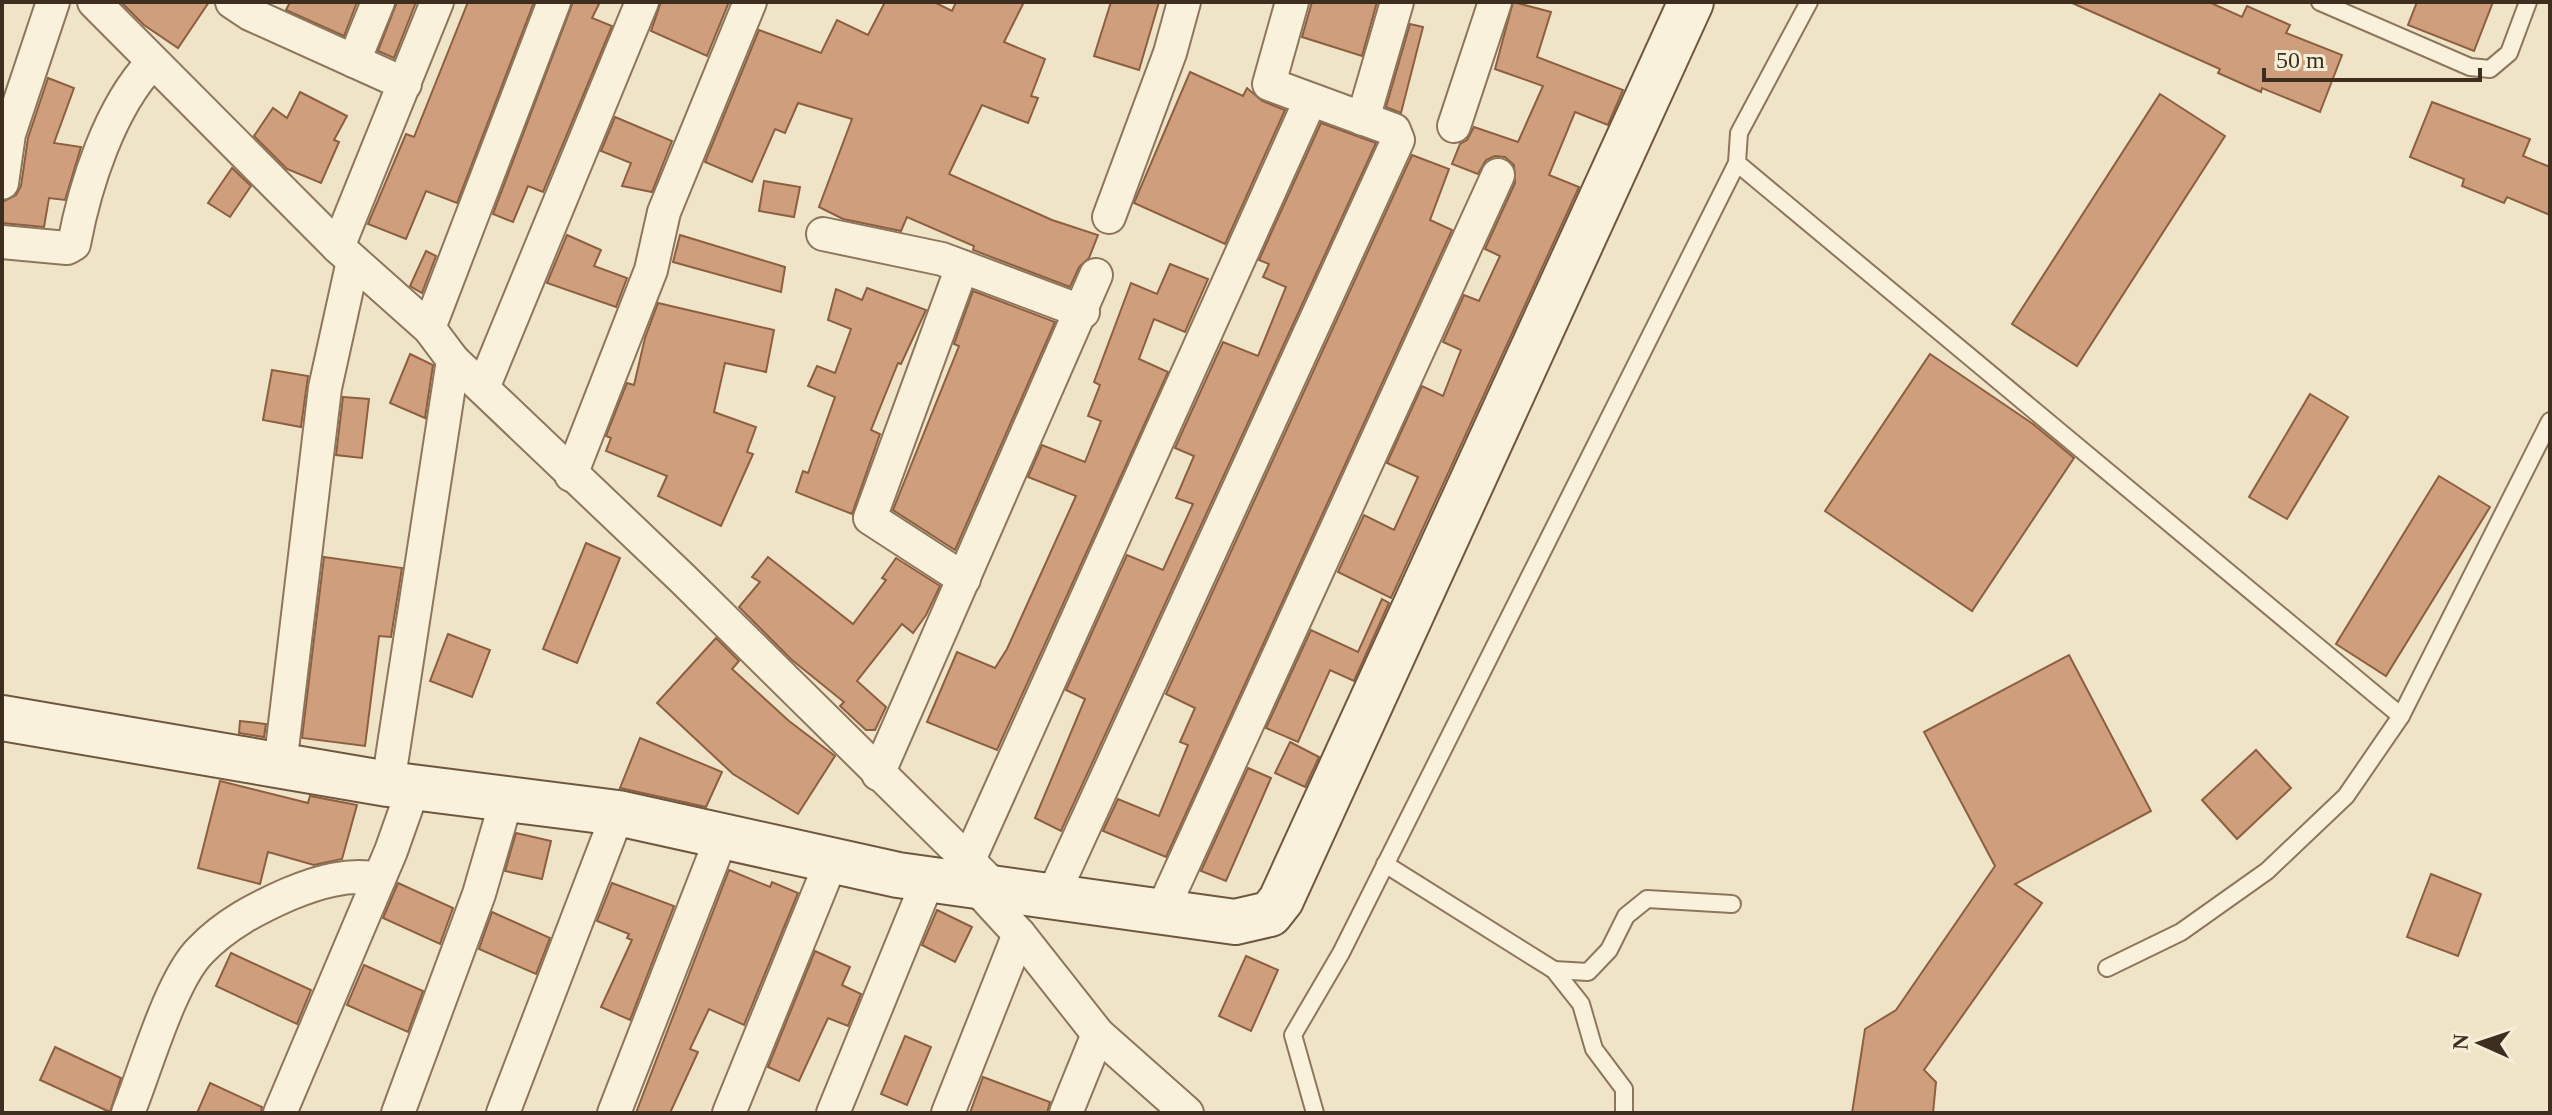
<svg xmlns="http://www.w3.org/2000/svg" width="2552" height="1115" viewBox="0 0 2552 1115" font-family="Georgia,serif">
<style>
.building{fill:#cf9f7d;stroke:#8d5f41;stroke-width:2}
.lines{fill:none;stroke-linecap:round;stroke-linejoin:round}
.lane-casing{stroke:#8d765c;stroke-width:20}
.street-casing{stroke:#8d765c;stroke-width:36}
.secondary-casing{stroke:#6f573f;stroke-width:48}
.lane{stroke:#faf1dc;stroke-width:16}
.street{stroke:#faf1dc;stroke-width:32}
.secondary{stroke:#faf1dc;stroke-width:44}
</style>
<rect width="100%" height="100%" fill="#f0e4c8"/>
<g class="building">
<polygon points="121,2 209,2 178,48 144,25"/>
<polygon points="290,2 357,2 344,36 286,10"/>
<polygon points="397,2 416,2 394,58 378,51"/>
<polygon points="468,2 534,2 457,203 426,191 406,239 368,224 406,134 414,137"/>
<polygon points="573,2 600,2 592,18 612,26 543,192 528,186 513,222 493,214"/>
<polygon points="661,2 729,2 707,56 651,31"/>
<polygon points="885,2 934,2 952,11 956,2 1024,2 1004,42 1045,59 1031,96 1038,98 1028,123 982,105 949,174 1052,220 1098,235 1089,258 1079,267 1070,287 973,250 974,246 907,217 901,231 843,219 819,207 852,119 798,103 785,133 775,129 752,182 705,162 759,30 821,53 837,20 868,35"/>
<polygon points="1111,2 1159,2 1139,70 1094,56"/>
<polygon points="1312,2 1377,2 1362,56 1302,37"/>
<polygon points="1513,2 1551,12 1537,57 1623,90 1608,125 1575,112 1549,175 1579,187 1391,598 1338,572 1364,515 1394,530 1418,477 1387,463 1422,386 1443,396 1461,350 1443,342 1464,295 1479,301 1500,256 1485,249 1515,183 1514,165 1505,157 1495,156 1486,160 1478,174 1452,164 1460,144 1467,140 1474,127 1518,142 1543,86 1495,69"/>
<polygon points="2070,2 2209,2 2242,17 2247,6 2290,25 2286,33 2342,55 2320,112 2262,88 2261,92 2218,73 2220,69"/>
<polygon points="2417,2 2493,2 2474,51 2408,25"/>
<polygon points="1410,24 1423,27 1401,113 1386,107"/>
<polygon points="1190,72 1243,96 1247,88 1262,101 1285,110 1225,244 1134,203"/>
<polygon points="48,78 74,88 54,143 81,147 65,200 49,198 44,227 2,223 2,202 16,195 21,186 28,138"/>
<polygon points="300,92 347,116 334,140 339,142 321,183 287,169 254,136 273,108 287,118"/>
<polygon points="2160,94 2225,136 2077,366 2012,324"/>
<polygon points="2432,102 2530,139 2523,156 2550,167 2550,215 2507,197 2504,203 2462,186 2464,179 2410,157"/>
<polygon points="615,117 672,141 652,192 622,186 631,163 601,151"/>
<polygon points="1321,123 1376,143 1061,831 1035,818 1085,699 1066,690 1127,555 1163,570 1193,504 1176,498 1194,456 1175,448 1223,342 1258,356 1286,287 1263,277 1269,264 1259,260"/>
<polygon points="1412,155 1449,169 1430,220 1452,230 1166,857 1103,831 1118,799 1159,816 1188,745 1180,742 1195,708 1166,694"/>
<polygon points="232,168 251,186 230,217 208,203"/>
<polygon points="764,181 800,187 794,217 759,211"/>
<polygon points="567,235 601,250 594,266 627,278 616,307 547,283"/>
<polygon points="680,235 785,267 781,292 673,262"/>
<polygon points="426,251 436,256 422,293 410,286"/>
<polygon points="1170,264 1208,279 1185,332 1154,319 1139,359 1168,372 997,750 927,722 957,652 995,668 1007,649 1076,496 1028,477 1042,445 1085,462 1101,421 1088,416 1100,385 1094,382 1131,283 1157,294"/>
<polygon points="867,288 926,310 901,364 898,363 871,430 880,434 852,514 796,492 803,471 808,473 835,397 808,386 817,366 835,373 851,329 828,320 836,289 862,300"/>
<polygon points="973,291 1055,322 955,550 893,510 959,346 954,344"/>
<polygon points="658,303 774,330 766,372 725,363 714,412 756,427 747,452 753,454 721,526 658,496 667,476 606,451 611,438 606,436 627,383 634,385 645,338"/>
<polygon points="410,354 433,365 425,418 390,403"/>
<polygon points="1930,354 2033,424 2074,458 1972,611 1825,511"/>
<polygon points="272,370 308,376 301,427 263,420"/>
<polygon points="2310,394 2348,417 2287,519 2249,497"/>
<polygon points="343,397 369,399 362,458 336,455"/>
<polygon points="2439,476 2490,507 2386,676 2336,644"/>
<polygon points="586,543 620,558 577,663 543,649"/>
<polygon points="324,557 402,568 391,637 379,636 365,746 302,738"/>
<polygon points="768,557 853,624 886,580 882,578 896,558 940,586 926,615 913,633 902,624 857,681 886,707 875,730 866,730 840,706 844,702 792,660 739,607 760,582 752,577"/>
<polygon points="1382,599 1389,603 1354,681 1330,670 1298,742 1266,728 1311,630 1358,652"/>
<polygon points="448,634 490,650 472,697 430,681"/>
<polygon points="716,638 739,661 732,669 789,721 835,756 798,814 733,774 657,703"/>
<polygon points="2069,655 2151,811 2015,884 2042,903 1924,1070 1936,1082 1933,1113 1852,1113 1865,1029 1896,1010 1995,866 1924,732"/>
<polygon points="240,721 266,724 264,737 239,733"/>
<polygon points="640,738 722,772 706,807 620,788"/>
<polygon points="1290,742 1319,757 1305,787 1275,773"/>
<polygon points="2256,750 2291,788 2237,839 2202,800"/>
<polygon points="1248,768 1271,778 1226,881 1201,871"/>
<polygon points="220,781 308,803 310,796 357,805 342,859 314,865 268,852 260,884 198,868"/>
<polygon points="516,833 551,841 542,879 505,871"/>
<polygon points="729,870 770,887 772,882 798,893 744,1025 709,1009 690,1049 698,1052 670,1113 636,1113"/>
<polygon points="2431,874 2481,894 2458,956 2407,937"/>
<polygon points="398,883 453,908 440,944 383,918"/>
<polygon points="612,883 674,906 630,1020 601,1007 632,940 627,938 629,934 597,921"/>
<polygon points="937,910 972,927 955,962 922,945"/>
<polygon points="492,912 550,938 536,974 479,949"/>
<polygon points="815,951 850,967 842,985 861,994 848,1026 828,1018 799,1081 768,1067"/>
<polygon points="231,953 311,990 297,1024 216,986"/>
<polygon points="1246,956 1278,970 1251,1031 1219,1016"/>
<polygon points="364,965 423,991 408,1032 347,1005"/>
<polygon points="905,1036 931,1047 907,1105 881,1094"/>
<polygon points="55,1047 121,1078 110,1112 40,1080"/>
<polygon points="983,1077 1050,1102 1047,1113 970,1113"/>
<polygon points="210,1083 262,1107 261,1113 197,1113"/>
</g>
<g class="lines">
<g class="lane-casing">
<g id="lane">
<polyline points="1809,2 1739,133 1737,163 2401,716"/>
<polyline points="2320,2 2470,67 2490,69 2509,53 2528,2"/>
<polyline points="1385,864 1554,970 1581,1004 1594,1049 1624,1089 1624,1113"/>
<polyline points="2107,968 2181,932 2267,871 2346,796 2401,716 2550,421"/>
<polyline points="1554,970 1588,972 1609,950 1626,916 1647,899 1732,904"/>
<polyline points="1315,1113 1293,1035 1341,953 1737,163"/>
</g>
</g>
<g class="street-casing">
<g id="street">
<polyline points="94,2 338,247 429,328 453,360 683,579 996,888"/>
<polyline points="232,2 250,14 405,84"/>
<polyline points="354,61 378,2"/>
<polyline points="1363,119 1397,2"/>
<polyline points="1454,126 1495,2"/>
<polyline points="2,183 9,134 53,2"/>
<polyline points="1109,217 1170,53 1184,2"/>
<polyline points="823,234 942,259 1083,312"/>
<path d="M 2,242 L 67,248 L 74,244 C 85,185 110,107 152,63"/>
<polyline points="338,247 437,2"/>
<polyline points="962,267 870,518 964,579"/>
<polyline points="429,328 554,2"/>
<polyline points="483,388 642,2"/>
<polyline points="571,475 651,270 664,212 750,2"/>
<polyline points="280,766 325,388 353,261"/>
<polyline points="878,774 1096,275"/>
<polyline points="388,784 453,360"/>
<polyline points="968,862 1310,101"/>
<polyline points="974,885 1019,934 1098,1034 1187,1113"/>
<polyline points="1052,897 1398,140 1394,130 1269,84 1292,2"/>
<polyline points="1161,913 1498,175"/>
<path d="M 128,1113 C 145,1071 171,979 201,950 C 226,924 257,908 289,894 C 318,882 348,873 379,879"/>
<polyline points="280,1113 391,851 414,786"/>
<polyline points="398,1113 479,894 507,798"/>
<polyline points="503,1113 618,813"/>
<polyline points="614,1113 722,836"/>
<polyline points="729,1113 831,862"/>
<polyline points="833,1113 929,878"/>
<polyline points="948,1113 1019,934"/>
<polyline points="1066,1113 1098,1034"/>
</g>
</g>
<g class="secondary-casing">
<polyline id="secondary" points="2,718 388,784 618,813 898,875 1235,922 1270,914 1281,900 1691,2"/>
</g>
<use href="#lane" class="lane"/>
<use href="#street" class="street"/>
<use href="#secondary" class="secondary"/>
</g>
<rect width="2552" height="1115" fill="none" stroke="#3d2e20" stroke-width="8"/>
<g transform="translate(2480 1043) rotate(273)" stroke="#f7eed8" stroke-width="6" paint-order="stroke">
<path d="M0-6L14 30L0 20L-14 30Z" fill="#3d2e20"/>
<text y="-12" font-size="22" font-weight="bold" text-anchor="middle" fill="#3d2e20">N</text>
</g>
<path d="M2264 68v12h216v-12" fill="none" stroke="#3d2e20" stroke-width="4"/>
<text x="2276" y="68" font-size="24" fill="#3d2e20" stroke="#f7eed8" stroke-width="6" paint-order="stroke">50 m</text>
</svg>
